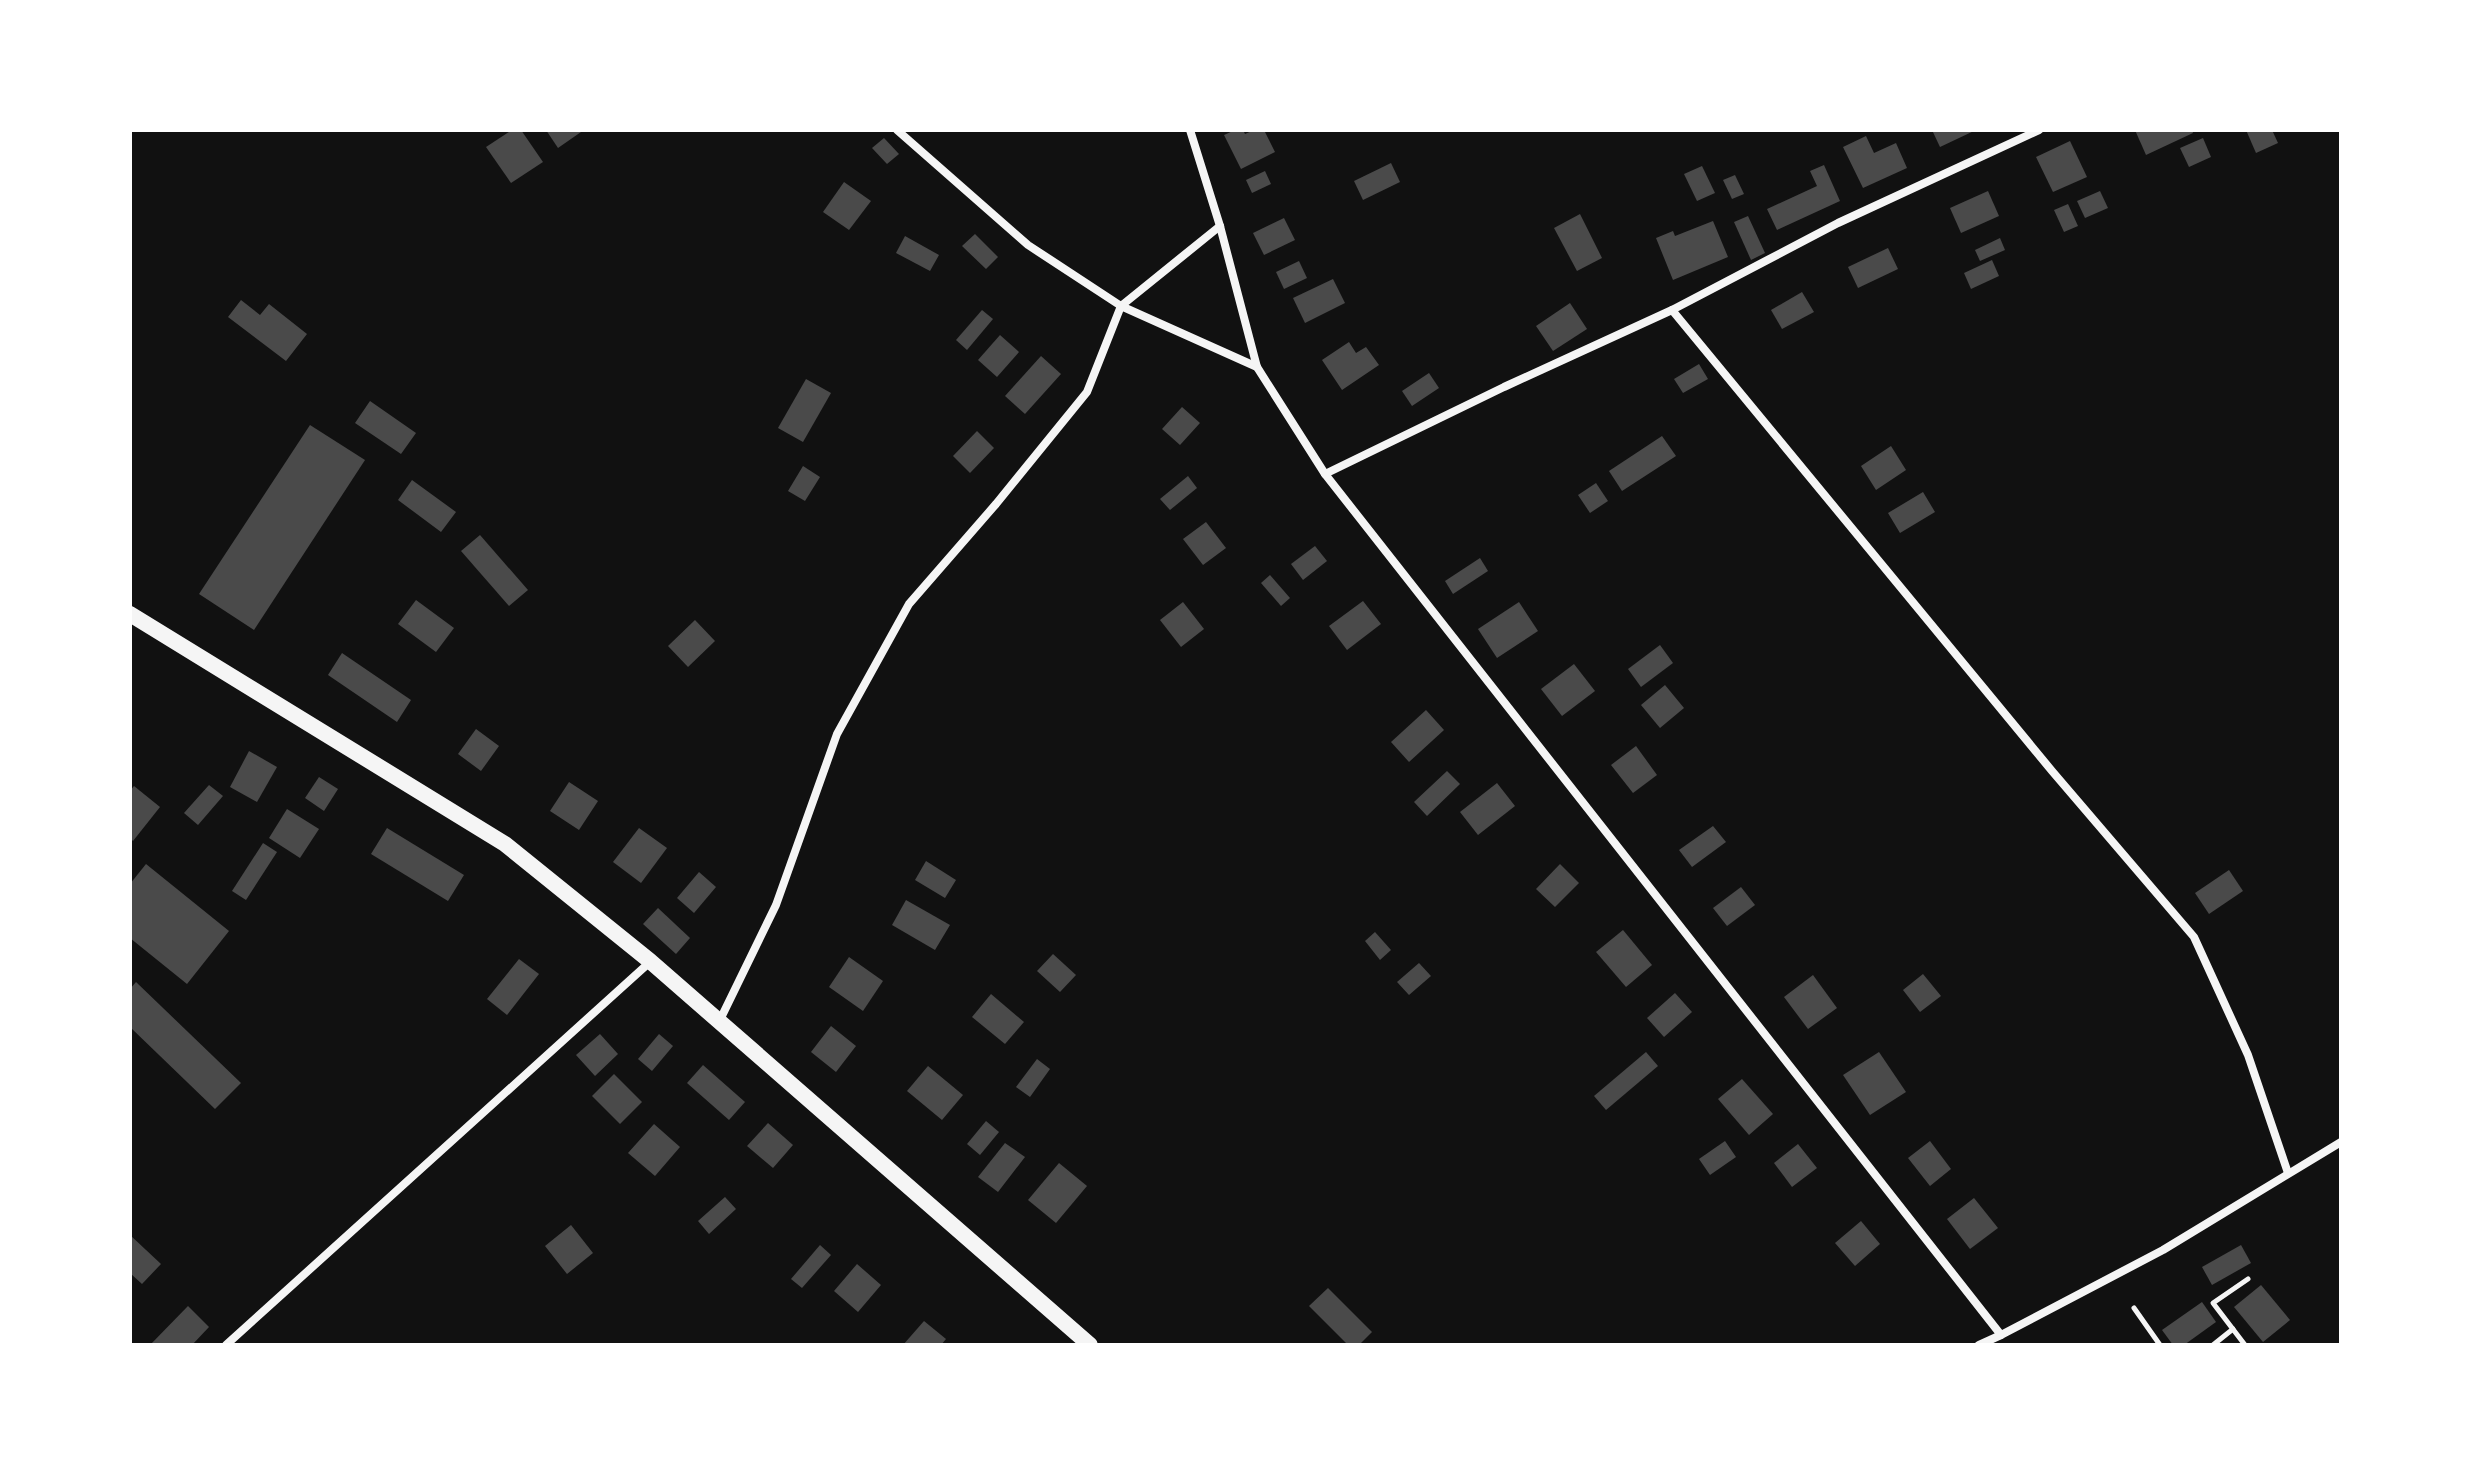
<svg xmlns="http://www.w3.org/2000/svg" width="2471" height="1475" viewBox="0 0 2471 1475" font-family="'Roboto Condensed',sans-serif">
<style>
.building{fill:#4a4a4a}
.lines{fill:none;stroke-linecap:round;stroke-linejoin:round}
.service{stroke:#f5f5f5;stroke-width:5}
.minor{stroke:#f5f5f5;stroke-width:8}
.primary{stroke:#f5f5f5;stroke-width:16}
</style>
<rect width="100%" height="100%" fill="#111"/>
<g class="building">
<polygon points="512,130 521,130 543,162 511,183 486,147"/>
<polygon points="546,130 580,130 581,132 558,148"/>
<polygon points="1235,130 1243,130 1245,134 1254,130 1264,130 1275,152 1241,169 1224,135"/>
<polygon points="1932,130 1976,130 1940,147"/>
<polygon points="2135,130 2192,130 2193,133 2146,155"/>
<polygon points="2246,130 2272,130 2278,143 2256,153"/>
<polygon points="1866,136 1874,153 1896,143 1907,168 1863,188 1843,147"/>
<polygon points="884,138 899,154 887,164 872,148"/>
<polygon points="2203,138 2211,157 2189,167 2180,148"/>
<polygon points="2070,141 2087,177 2053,192 2036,157"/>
<polygon points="1391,163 1400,182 1363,200 1354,181"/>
<polygon points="1824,165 1840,201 1777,230 1767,209 1817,186 1810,171"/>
<polygon points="1702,166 1715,193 1697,201 1684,174"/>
<polygon points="1265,171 1271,184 1252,193 1246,180"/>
<polygon points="1735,175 1744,194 1732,199 1723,180"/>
<polygon points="844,182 871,201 849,230 823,212"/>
<polygon points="1988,191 1999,216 1961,233 1950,208"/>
<polygon points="2100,191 2108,208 2085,218 2077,201"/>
<polygon points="2068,204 2078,226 2064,232 2054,210"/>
<polygon points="1580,214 1602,258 1577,271 1554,228"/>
<polygon points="1748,216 1765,253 1751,260 1734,222"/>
<polygon points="1284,218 1295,240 1264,255 1253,233"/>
<polygon points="1713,221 1728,257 1673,280 1656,238 1673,231 1675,236"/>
<polygon points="975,234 998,257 986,269 962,246"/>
<polygon points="905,236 939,255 930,271 896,253"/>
<polygon points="2000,238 2005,250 1980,261 1975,250"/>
<polygon points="1888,248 1898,269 1858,288 1848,267"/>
<polygon points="1992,260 1999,276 1971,289 1964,273"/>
<polygon points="1299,261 1307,278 1284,289 1276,272"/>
<polygon points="1333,279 1345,303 1305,323 1293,298"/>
<polygon points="1802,292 1814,312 1782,329 1771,310"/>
<polygon points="241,300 260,315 269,304 307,334 286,361 228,317"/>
<polygon points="1570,303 1587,329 1553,351 1536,326"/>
<polygon points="982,310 993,319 967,350 956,340"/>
<polygon points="1000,335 1019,352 997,377 978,360"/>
<polygon points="1349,342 1356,353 1366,347 1379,365 1342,390 1322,360"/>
<polygon points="1041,356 1061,374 1025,414 1005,396"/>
<polygon points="1699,364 1708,379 1683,393 1674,379"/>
<polygon points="1429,373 1439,388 1412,406 1402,391"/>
<polygon points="806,379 831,393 803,442 778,428"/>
<polygon points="370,401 416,433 401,454 355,423"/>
<polygon points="1182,407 1200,423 1180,445 1162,429"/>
<polygon points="310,425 365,460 254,630 199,594"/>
<polygon points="977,431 994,448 970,473 953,456"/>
<polygon points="1662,436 1676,456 1622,491 1609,471"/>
<polygon points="1891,446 1906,470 1876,490 1861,466"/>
<polygon points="803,466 820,477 805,501 788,491"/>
<polygon points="1188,476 1197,488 1170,510 1160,499"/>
<polygon points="412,480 456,512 441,532 398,500"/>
<polygon points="1596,483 1608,501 1590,513 1578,495"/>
<polygon points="1923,492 1935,512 1900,533 1888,513"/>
<polygon points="1206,522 1226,548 1203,565 1183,539"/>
<polygon points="480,535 528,590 509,606 461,551"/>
<polygon points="1315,546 1327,561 1303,580 1291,564"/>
<polygon points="1480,558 1488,571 1453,594 1445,581"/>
<polygon points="1270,575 1290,598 1281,606 1261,583"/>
<polygon points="416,600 454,628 436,652 398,624"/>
<polygon points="1363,601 1381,624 1347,650 1329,626"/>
<polygon points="1183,602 1204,629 1181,647 1160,620"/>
<polygon points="1519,602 1538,631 1497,658 1478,629"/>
<polygon points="695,620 715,641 688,667 668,646"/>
<polygon points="1660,645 1673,663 1641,687 1628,669"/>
<polygon points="342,653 411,700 397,722 328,675"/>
<polygon points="1574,664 1595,691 1562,716 1541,689"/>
<polygon points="1665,685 1684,708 1660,728 1641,705"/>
<polygon points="1426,710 1444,730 1409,762 1391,742"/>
<polygon points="476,729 499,746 481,771 458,754"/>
<polygon points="1636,746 1657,775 1633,793 1611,765"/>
<polygon points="249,751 277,767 257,802 230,787"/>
<polygon points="1447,771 1460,784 1427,816 1414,802"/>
<polygon points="319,777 338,789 324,811 305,798"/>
<polygon points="569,782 598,801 579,830 550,811"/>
<polygon points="1497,783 1515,806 1478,835 1460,812"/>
<polygon points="209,785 223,796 198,825 184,813"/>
<polygon points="134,786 160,807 133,841 130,838 130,791"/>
<polygon points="287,809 319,829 300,858 269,838"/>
<polygon points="1713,826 1726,842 1692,867 1679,850"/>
<polygon points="387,828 464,875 448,901 371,854"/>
<polygon points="639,828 667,848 641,883 613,862"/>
<polygon points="263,843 277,852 246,900 232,891"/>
<polygon points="926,861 956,880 945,898 915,880"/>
<polygon points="146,864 229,931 187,984 130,938 130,884"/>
<polygon points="1560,864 1579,883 1555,907 1536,889"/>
<polygon points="2229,870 2243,891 2209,914 2195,893"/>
<polygon points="699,872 716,887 694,913 677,898"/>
<polygon points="1741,887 1755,905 1727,926 1713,908"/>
<polygon points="906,900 950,925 935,950 892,925"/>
<polygon points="658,908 690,938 676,954 643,924"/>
<polygon points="1623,930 1652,965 1626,987 1596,952"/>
<polygon points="1375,932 1391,950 1380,960 1365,941"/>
<polygon points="1053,954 1076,975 1060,992 1037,971"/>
<polygon points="849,957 883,981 863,1011 829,987"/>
<polygon points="519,959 539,974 507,1015 487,999"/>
<polygon points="1419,963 1431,976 1409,995 1397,982"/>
<polygon points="1923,974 1941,996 1920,1012 1903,990"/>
<polygon points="1813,975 1837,1008 1808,1029 1784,997"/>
<polygon points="136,982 241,1083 215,1109 130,1027 130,989"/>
<polygon points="1675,993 1692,1012 1664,1037 1647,1018"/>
<polygon points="991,994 1024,1022 1005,1044 972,1017"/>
<polygon points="831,1026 856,1046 836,1072 811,1052"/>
<polygon points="600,1034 618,1054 595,1076 576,1055"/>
<polygon points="659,1034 673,1046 652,1071 638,1059"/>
<polygon points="1646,1052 1658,1066 1606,1110 1594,1096"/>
<polygon points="1879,1052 1906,1092 1870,1115 1843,1075"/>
<polygon points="1037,1059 1050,1069 1030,1097 1016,1087"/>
<polygon points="703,1065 745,1102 729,1120 687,1083"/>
<polygon points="928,1066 963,1095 942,1120 907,1091"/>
<polygon points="614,1074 642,1102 620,1124 592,1096"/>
<polygon points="1742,1079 1773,1114 1749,1135 1718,1099"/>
<polygon points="986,1121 999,1132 980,1155 967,1144"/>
<polygon points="768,1123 793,1145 773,1168 747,1146"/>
<polygon points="654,1124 680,1147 655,1176 628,1153"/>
<polygon points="1725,1141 1736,1157 1710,1175 1699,1159"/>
<polygon points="1930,1141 1951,1169 1930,1186 1908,1158"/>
<polygon points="1005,1143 1025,1157 998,1192 978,1177"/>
<polygon points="1798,1144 1817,1168 1792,1187 1774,1163"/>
<polygon points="1059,1163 1087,1186 1056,1223 1028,1200"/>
<polygon points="725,1197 736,1209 709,1234 698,1221"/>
<polygon points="1974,1198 1998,1228 1970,1249 1947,1219"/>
<polygon points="1861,1221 1880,1244 1855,1266 1835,1243"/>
<polygon points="571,1225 593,1253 567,1274 545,1246"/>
<polygon points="130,1235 161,1264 142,1284 130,1273"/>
<polygon points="820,1245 831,1255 802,1288 791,1279"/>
<polygon points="2241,1245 2251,1263 2212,1285 2202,1267"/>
<polygon points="857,1264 881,1285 858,1312 834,1291"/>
<polygon points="2261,1285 2290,1320 2263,1342 2234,1307"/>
<polygon points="1328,1288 1372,1332 1359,1345 1348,1345 1309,1306"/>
<polygon points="2202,1302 2216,1322 2184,1345 2173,1345 2162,1330"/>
<polygon points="188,1306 209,1327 192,1345 150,1345"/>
<polygon points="924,1321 946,1339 941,1345 903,1345"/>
</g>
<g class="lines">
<g class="service">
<polyline points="2134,1308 2160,1345"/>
<polyline points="2213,1345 2233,1329"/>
<polyline points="2245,1345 2213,1303 2248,1279"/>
</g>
<g class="minor">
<polyline points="897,130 1028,245 1121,306 1257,367 1325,474 2001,1335 1979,1345"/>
<polyline points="1190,130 1220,226 1257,367"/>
<polyline points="1672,310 2052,771 2194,937 2248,1055 2288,1173"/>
<polyline points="1325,474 1504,387 1672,310 1838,223 2039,130"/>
<polyline points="719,1022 776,905 837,734 909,604 996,504 1087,392 1121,306 1220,226"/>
<polyline points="2001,1335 2163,1250 2341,1142"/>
<polyline points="226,1345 650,962"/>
</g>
<polyline class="primary" points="130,614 505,844 650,961 1090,1345"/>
</g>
<rect width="2471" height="1475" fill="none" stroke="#ffffff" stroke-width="264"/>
</svg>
